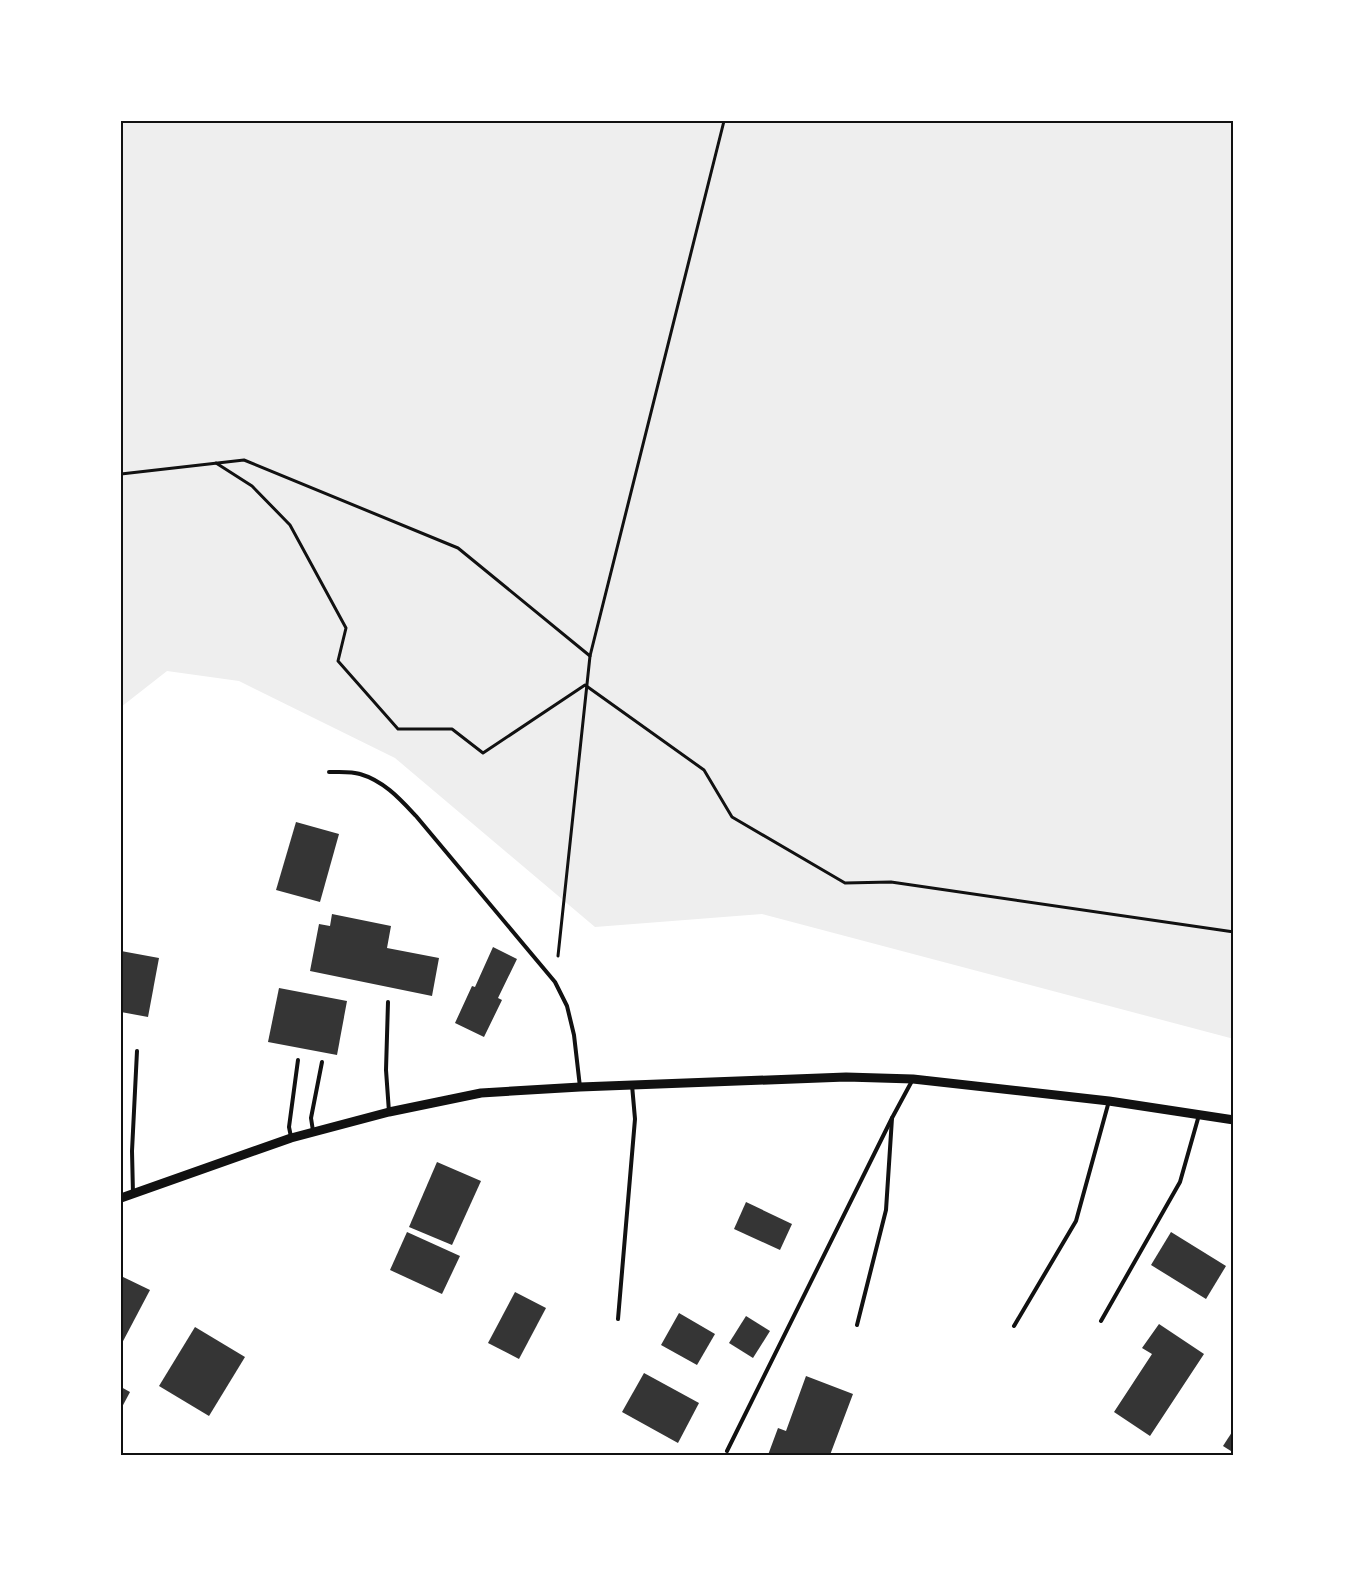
<svg xmlns="http://www.w3.org/2000/svg" width="1355" height="1576" viewBox="0 0 1355 1576" font-family="Raleway,sans-serif">
<style>
.green{fill:#eee}
.building{fill:#353535}
.lines{fill:none;stroke-linecap:round;stroke-linejoin:round}
.path{stroke:#111;stroke-width:3}
.service{stroke:#111;stroke-width:4}
.tertiary{stroke:#111;stroke-width:9}
.neatline{fill:none;stroke:#111;stroke-width:2}
</style>
<rect width="100%" height="100%" fill="#fff"/>
<polygon class="green" points="121,121 1234,121 1234,1039 762,914 595,927 395,758 239,681 167,671 121,707"/>
<g class="building">
<polygon points="296,822 339,834 320,902 276,890"/>
<polygon points="332,914 391,926 387,948 439,958 432,996 310,971 319,924 330,926"/>
<polygon points="493,947 517,959 498,998 502,1000 484,1037 455,1023 472,986 475,987"/>
<polygon points="121,951 159,958 148,1017 121,1012"/>
<polygon points="279,988 347,1001 337,1055 268,1042"/>
<polygon points="437,1162 481,1181 452,1245 409,1227"/>
<polygon points="746,1202 792,1224 780,1250 734,1229"/>
<polygon points="407,1232 460,1256 442,1294 390,1270"/>
<polygon points="1171,1232 1226,1266 1206,1299 1151,1265"/>
<polygon points="121,1276 150,1290 121,1345"/>
<polygon points="515,1292 546,1308 519,1359 488,1343"/>
<polygon points="679,1313 715,1334 697,1365 661,1345"/>
<polygon points="746,1316 770,1331 753,1358 729,1343"/>
<polygon points="1159,1324 1204,1354 1150,1436 1114,1412 1152,1354 1142,1348"/>
<polygon points="195,1327 245,1357 209,1416 159,1386"/>
<polygon points="644,1373 699,1403 678,1443 622,1412"/>
<polygon points="806,1376 853,1394 830,1455 768,1455 778,1428 786,1431"/>
<polygon points="121,1387 130,1392 121,1409"/>
<polygon points="1234,1429 1234,1453 1223,1446"/>
</g>
<g class="lines">
<g class="path">
<polyline points="216,463 252,486 290,525 346,628 338,661 398,729 452,729 483,753 585,685 704,770 732,817 845,883 891,882 1234,932"/>
<polyline points="121,474 244,460 458,548 590,656"/>
<polyline points="558,956 590,656 724,121"/>
</g>
<g class="service">
<path d="M 329,772 C 339,772 351,771 360,774 C 384,781 400,799 416,816 L 555,982 L 567,1006 L 574,1035 L 580,1087"/>
<polyline points="388,1002 386,1070 389,1112"/>
<polyline points="313,1131 311,1118 322,1062"/>
<polyline points="291,1137 289,1127 298,1060"/>
<polyline points="133,1194 132,1151 137,1051"/>
<polyline points="618,1319 635,1119 632,1085"/>
<polyline points="1101,1321 1180,1182 1199,1115"/>
<polyline points="857,1325 886,1210 892,1118 913,1079"/>
<polyline points="1014,1326 1076,1221 1109,1101"/>
<polyline points="727,1451 892,1118"/>
</g>
<polyline class="tertiary" points="121,1198 291,1138 389,1112 481,1093 580,1087 846,1077 913,1079 1109,1101 1234,1120"/>
</g>
<rect width="1355" height="1576" fill="none" stroke="#ffffff" stroke-width="245"/>
<rect x="122" y="122" width="1110" height="1332" class="neatline"/>
</svg>
